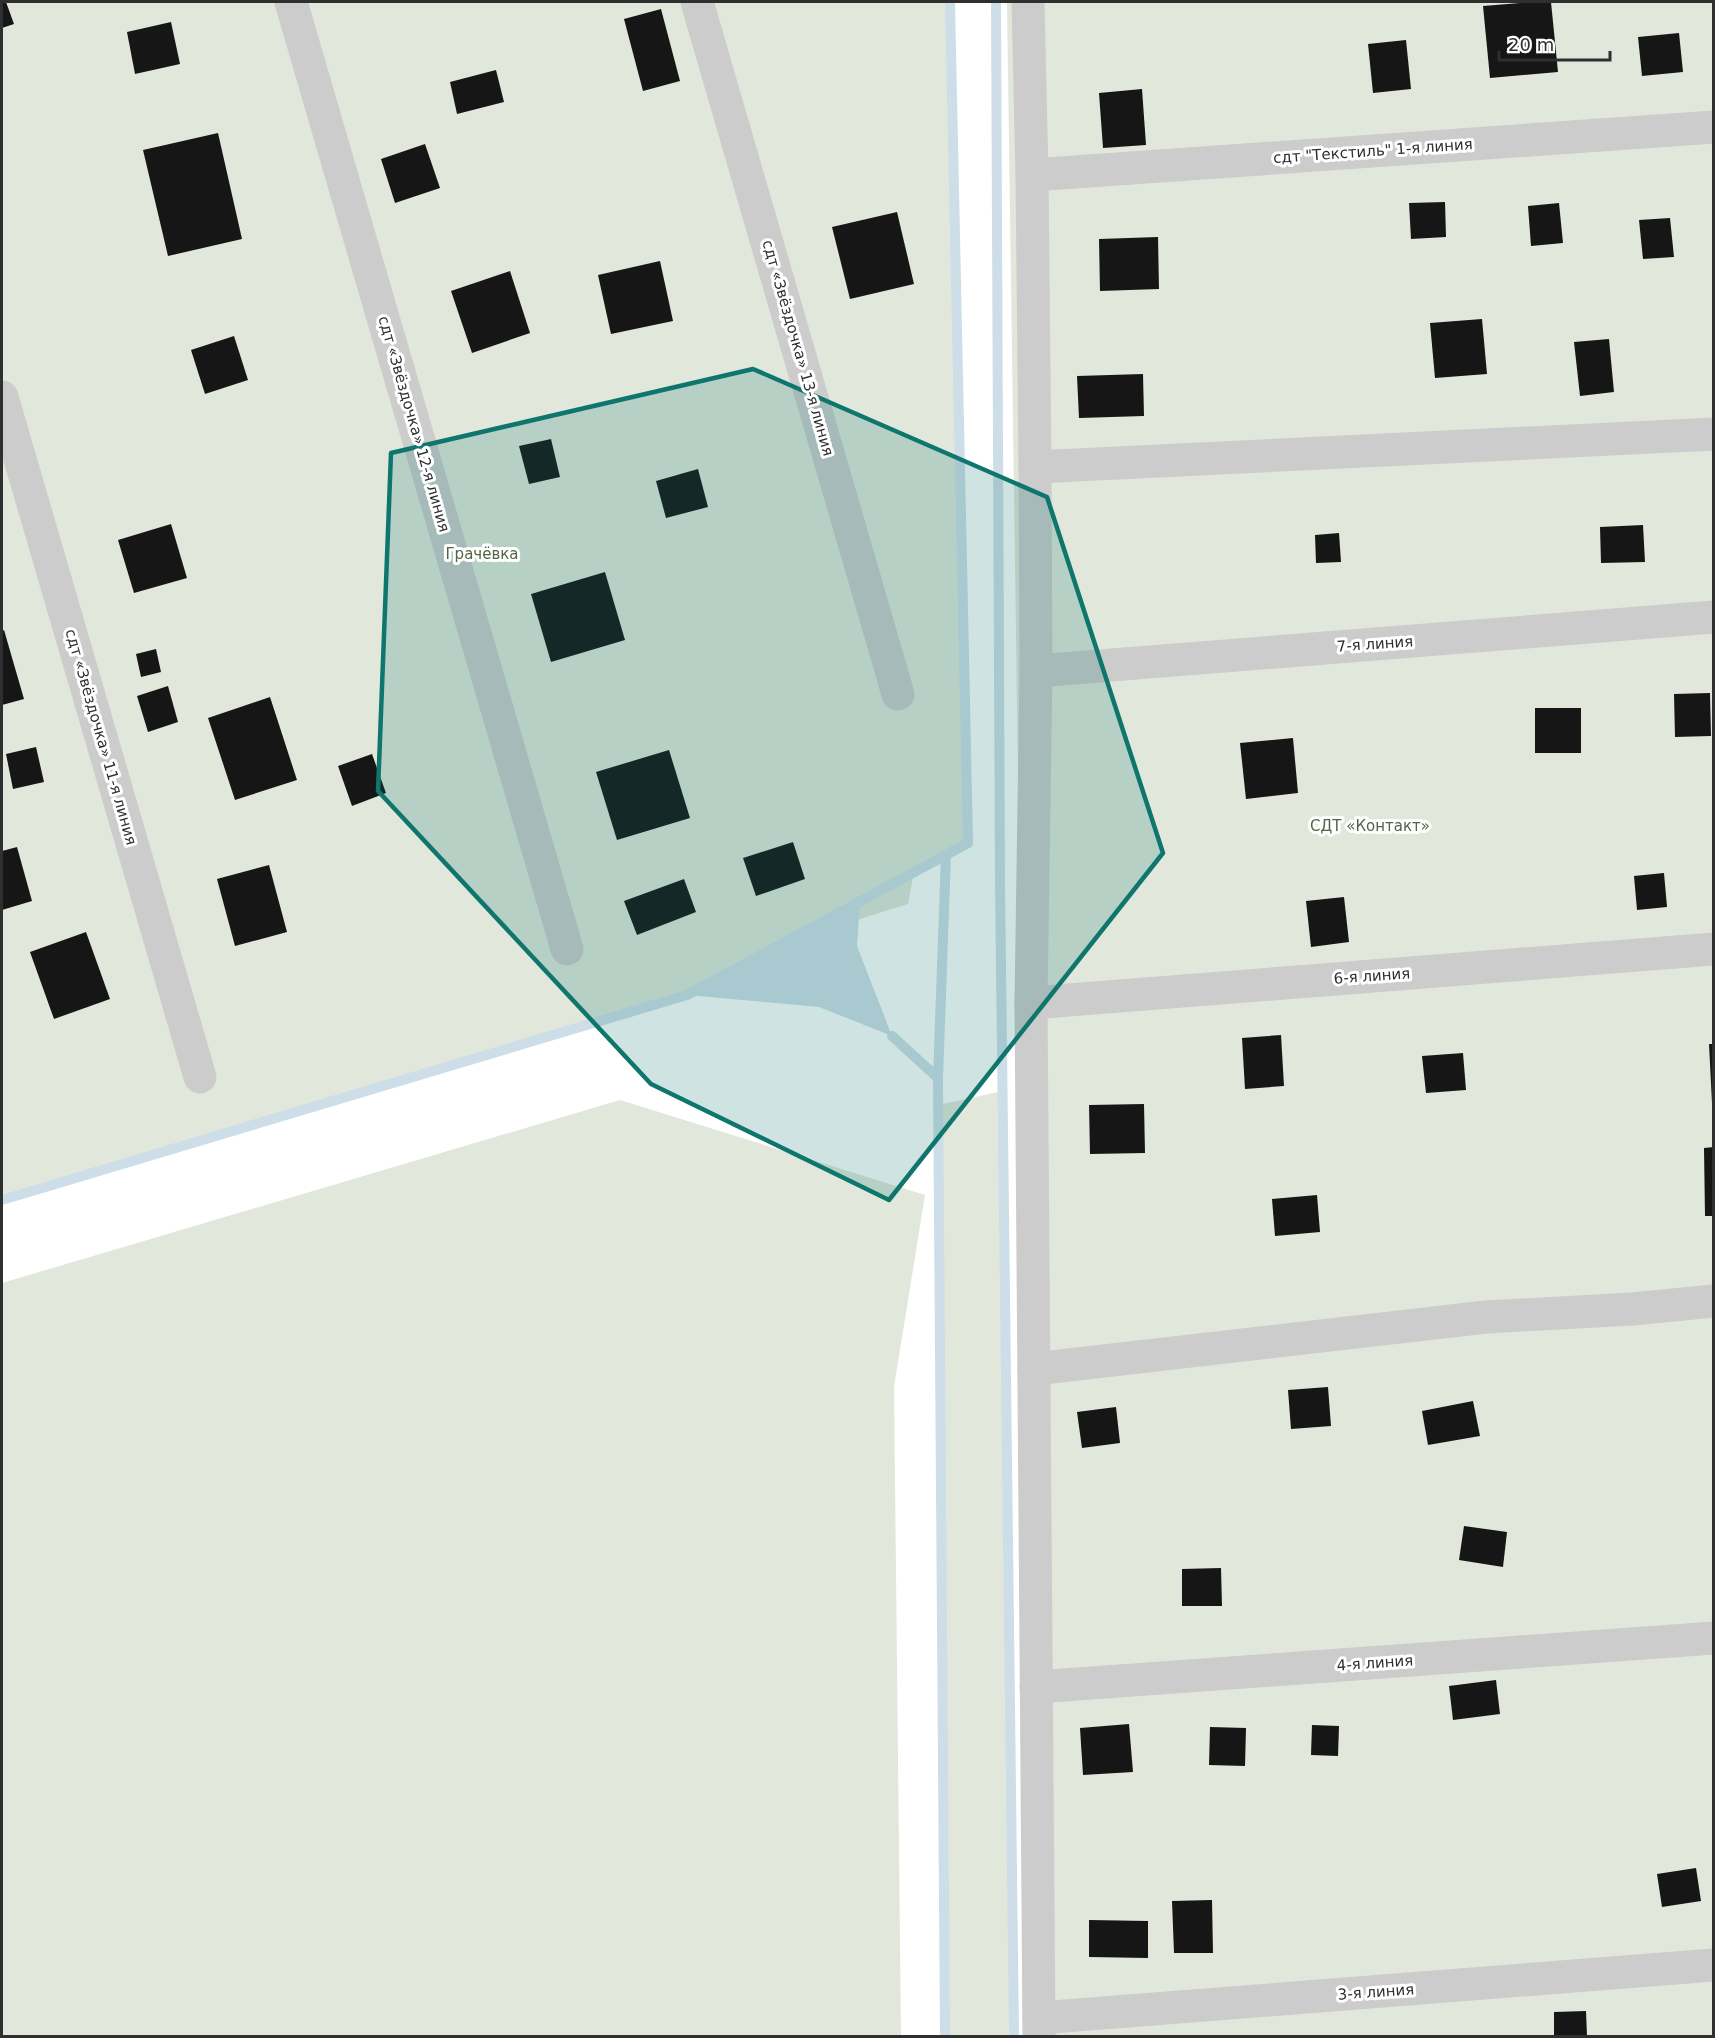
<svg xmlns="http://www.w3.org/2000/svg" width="1715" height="2038" viewBox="0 0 1715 2038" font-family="'DejaVu Sans',sans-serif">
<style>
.green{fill:#e2e7dc}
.water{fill:#cddee8}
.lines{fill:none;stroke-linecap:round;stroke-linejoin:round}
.stream{stroke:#cddee8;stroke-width:10}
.building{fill:#161616}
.minor{stroke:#ccc;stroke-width:33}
.marked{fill:#0f766e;fill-opacity:0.2;stroke:#0f766e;stroke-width:4.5;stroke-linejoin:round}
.labels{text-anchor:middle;stroke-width:6;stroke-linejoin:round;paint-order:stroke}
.street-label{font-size:15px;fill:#2f2f2f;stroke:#fff}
.park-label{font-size:15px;fill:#536542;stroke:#fff}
</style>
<rect width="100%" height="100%" fill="#fff"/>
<g class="green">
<polygon points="2,2 950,2 968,843 914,872 908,904 780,944 687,995 2,1200"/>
<polygon points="1007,2 1713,2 1713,2036 1036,2036"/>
<polygon points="1003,1091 1014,2036 945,2036 938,1105"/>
<polygon points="620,1100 925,1195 894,1387 901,2036 2,2036 2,1283"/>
</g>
<polygon class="water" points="860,901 857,946 892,1036 819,1007 687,995"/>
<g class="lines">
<g class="stream">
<polyline points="996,2 1000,884 1014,2036"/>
<polyline points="892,1036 938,1078"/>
<polyline points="2,1200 687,995 968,843 950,2"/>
<polyline points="945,2036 938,1078 946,855"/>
</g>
</g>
<g class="building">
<polygon points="2,2 6,2 14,24 2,28"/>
<polygon points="1531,2 1551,2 1558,72 1490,78 1483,6"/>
<polygon points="661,9 680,81 643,91 624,19"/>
<polygon points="171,22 180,64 135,74 127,32"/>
<polygon points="1679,33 1683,72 1642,76 1638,37"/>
<polygon points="1406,40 1411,89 1373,93 1368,44"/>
<polygon points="496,70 504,102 457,114 450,82"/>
<polygon points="1142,89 1146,145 1103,148 1099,93"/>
<polygon points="218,133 242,239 168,256 143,150"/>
<polygon points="425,144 440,188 395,203 381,159"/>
<polygon points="1445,202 1446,237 1411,239 1409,203"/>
<polygon points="1559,203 1563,243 1531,246 1528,206"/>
<polygon points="897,212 914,284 850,299 832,227"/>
<polygon points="1670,218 1674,257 1643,259 1639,220"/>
<polygon points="1158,237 1159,289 1100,291 1099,239"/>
<polygon points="660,261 673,321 611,334 598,275"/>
<polygon points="510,271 530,333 472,353 451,291"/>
<polygon points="1482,319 1487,374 1435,378 1430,323"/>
<polygon points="234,336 248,380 205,394 191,350"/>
<polygon points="1609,339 1614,392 1580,396 1574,342"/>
<polygon points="1143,374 1144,416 1079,418 1077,376"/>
<polygon points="551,439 560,477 529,484 519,446"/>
<polygon points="698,469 708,507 666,518 656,481"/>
<polygon points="171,524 187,578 134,593 118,540"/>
<polygon points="1643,525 1645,562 1601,563 1600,527"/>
<polygon points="1339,533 1341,562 1316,563 1315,535"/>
<polygon points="605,572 625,640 551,662 531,594"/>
<polygon points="4,630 24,699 2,705 2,631"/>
<polygon points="156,649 161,672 141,677 136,654"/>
<polygon points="168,686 178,722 148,732 137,696"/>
<polygon points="1710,693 1711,736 1675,737 1674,694"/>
<polygon points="270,697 297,780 235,800 208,718"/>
<rect x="1535" y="708" width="46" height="45"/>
<polygon points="1293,738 1298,793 1246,799 1240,743"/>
<polygon points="36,747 44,782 13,789 6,754"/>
<polygon points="669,750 690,818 617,840 596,772"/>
<polygon points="372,754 386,793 352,806 338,766"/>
<polygon points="793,842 805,879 756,896 743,858"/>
<polygon points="17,847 32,901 2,910 2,851"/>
<polygon points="269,865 287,932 235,946 217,879"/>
<polygon points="1664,873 1667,907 1637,910 1634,876"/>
<polygon points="684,879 696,912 637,935 624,901"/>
<polygon points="1344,897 1349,942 1311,947 1306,901"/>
<polygon points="86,932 110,999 54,1019 30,952"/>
<polygon points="1281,1035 1284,1086 1245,1089 1242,1038"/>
<polygon points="1709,1044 1714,1044 1714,1102 1712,1103"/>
<polygon points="1463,1053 1466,1090 1426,1093 1422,1056"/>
<polygon points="1144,1104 1145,1153 1090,1154 1089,1105"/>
<polygon points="1714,1147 1714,1216 1705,1216 1704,1148"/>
<polygon points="1317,1195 1320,1232 1275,1236 1272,1199"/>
<polygon points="1328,1387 1331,1426 1291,1429 1288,1390"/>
<polygon points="1473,1401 1480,1436 1428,1445 1422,1411"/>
<polygon points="1116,1407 1120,1443 1082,1448 1077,1412"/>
<polygon points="1464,1526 1507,1532 1503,1567 1459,1560"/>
<polygon points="1221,1568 1222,1606 1182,1606 1182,1569"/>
<polygon points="1496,1680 1500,1714 1453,1720 1449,1686"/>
<polygon points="1129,1724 1133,1772 1083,1775 1080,1728"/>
<polygon points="1312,1725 1339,1726 1338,1756 1311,1755"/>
<polygon points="1210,1727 1246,1728 1245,1766 1209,1765"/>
<polygon points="1696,1868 1701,1901 1662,1907 1657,1874"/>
<polygon points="1212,1900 1213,1953 1174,1953 1172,1901"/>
<polygon points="1089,1920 1148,1921 1148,1958 1089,1957"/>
<polygon points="1586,2011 1587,2036 1554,2036 1554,2012"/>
</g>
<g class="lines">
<g class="minor">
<polyline points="291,2 567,949"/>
<polyline points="697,2 898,694"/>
<polyline points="1028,2 1032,175 1035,467 1036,671 1031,1003 1039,2036"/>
<polyline points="1032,175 1714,127"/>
<polyline points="2,397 200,1077"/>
<polyline points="1035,467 1714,434"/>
<polyline points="1036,671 1714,617"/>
<polyline points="1031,1003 1714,949"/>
<polyline points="1034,1369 1486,1317 1632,1309 1714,1301"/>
<polyline points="1036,1687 1714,1638"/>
<polyline points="1039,2018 1714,1965"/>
</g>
</g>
<path class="marked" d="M 753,369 L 1047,497 L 1163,853 L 889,1200 L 651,1084 L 378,791 L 391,453 Z"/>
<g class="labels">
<g class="street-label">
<text transform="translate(1373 151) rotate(-4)" y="5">сдт "Текстиль" 1-я линия</text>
<text transform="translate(798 348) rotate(74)" y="5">сдт «Звёздочка» 13-я линия</text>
<text transform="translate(414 424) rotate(74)" y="5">сдт «Звёздочка» 12-я линия</text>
<text transform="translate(1375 644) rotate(-4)" y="5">7-я линия</text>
<text transform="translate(101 737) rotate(74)" y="5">сдт «Звёздочка» 11-я линия</text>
<text transform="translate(1372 976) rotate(-4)" y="5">6-я линия</text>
<text transform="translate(1375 1663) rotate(-4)" y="5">4-я линия</text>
<text transform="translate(1376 1992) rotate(-4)" y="5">3-я линия</text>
</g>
<g class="park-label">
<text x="482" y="559">Грачёвка</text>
<text x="1370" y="831">СДТ «Контакт»</text>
</g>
</g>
<rect width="1715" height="2038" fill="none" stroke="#2f2f2f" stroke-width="6"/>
<path d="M1499 51v9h111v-9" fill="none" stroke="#2f2f2f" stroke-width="3"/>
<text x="1508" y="51" font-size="18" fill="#2f2f2f" stroke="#ffffff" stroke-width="4.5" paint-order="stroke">20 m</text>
</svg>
